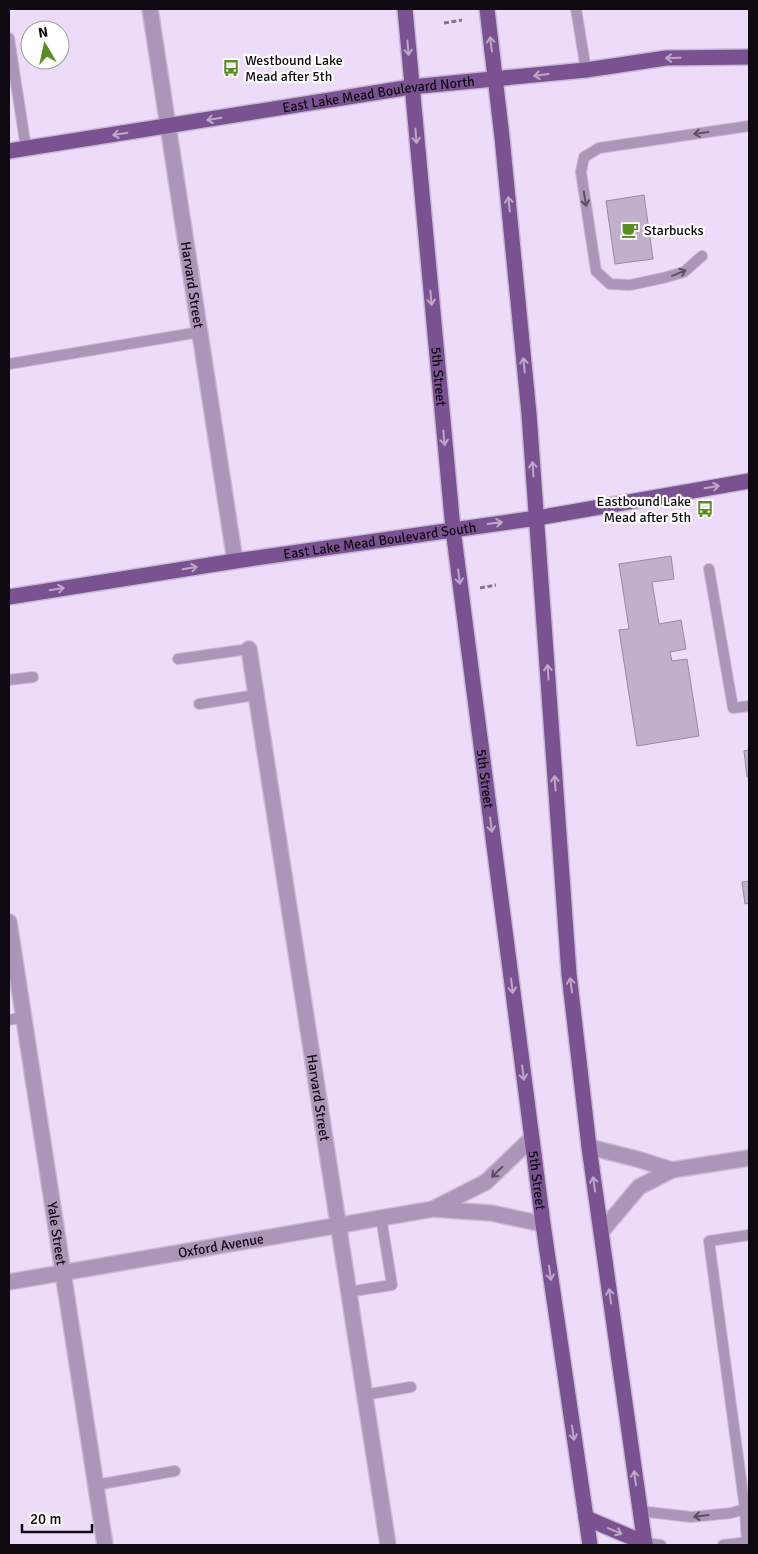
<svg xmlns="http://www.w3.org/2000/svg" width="758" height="1554" viewBox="0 0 758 1554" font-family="Signika,sans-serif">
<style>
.building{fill:#c0b0cb;stroke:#9989a4}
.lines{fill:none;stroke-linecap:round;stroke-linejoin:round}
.service-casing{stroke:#c9bad4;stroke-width:12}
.minor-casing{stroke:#c9bad4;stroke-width:18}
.primary-casing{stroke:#c9bad4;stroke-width:18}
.path{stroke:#82778a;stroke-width:3;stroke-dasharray:5 2.5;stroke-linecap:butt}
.service{stroke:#ab95b9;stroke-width:10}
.minor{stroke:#ab95b9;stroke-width:15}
.primary{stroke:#7a5292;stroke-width:15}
.oneway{stroke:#bca8c8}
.oneway2{stroke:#5d4f66}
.labels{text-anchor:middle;stroke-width:4.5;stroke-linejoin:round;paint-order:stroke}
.poi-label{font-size:14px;fill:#0f0912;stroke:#fff;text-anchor:start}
.street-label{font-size:14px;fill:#0f0912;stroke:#fff}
</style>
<rect width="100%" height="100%" fill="#eddcf9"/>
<g class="building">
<polygon points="644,195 653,259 615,264 606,201"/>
<polygon points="671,556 674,579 652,582 659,624 681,620 686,649 670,652 672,661 687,659 699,736 637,746 619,630 629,629 619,564"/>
<polygon points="749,750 749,777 747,777 744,751"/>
<polygon points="749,881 749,903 745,904 742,882"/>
</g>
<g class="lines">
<g class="service-casing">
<g id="service">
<polyline points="576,9 586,70"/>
<polyline points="9,38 26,148"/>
<polyline points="702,256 684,272 663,278 630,285 610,284 596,271 581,172 584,157 599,148 749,126"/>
<polyline points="9,364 200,332"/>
<polyline points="709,569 733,708 749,706"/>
<polyline points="178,659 249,649"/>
<polyline points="9,680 33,677"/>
<polyline points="199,704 256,695"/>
<polyline points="9,1020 23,1017"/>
<polyline points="348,1292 392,1285 381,1217"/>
<polyline points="364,1395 411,1387"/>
<polyline points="96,1485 175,1471"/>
<polyline points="640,1511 691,1517 731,1513 749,1508"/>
<polyline points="645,1543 661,1545"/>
<polyline points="723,1545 749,1542"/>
<polyline points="747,1545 745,1509 709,1241 749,1235"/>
</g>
</g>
<g class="minor-casing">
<g id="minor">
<path id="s1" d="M 150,9 L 235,561"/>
<path id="s2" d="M 249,649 L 388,1545"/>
<path id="s3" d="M 9,922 L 105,1545"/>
<polyline points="589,1147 637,1159 672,1170"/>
<polyline points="435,1208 486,1182 532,1138"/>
<polyline points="601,1232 639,1187 672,1170 749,1158"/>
<path id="s4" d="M 9,1282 L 433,1209 L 491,1213 L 543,1224"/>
</g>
</g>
<g class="primary-casing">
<g id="primary">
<path id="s5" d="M 405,9 L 453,529 L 543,1224 L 590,1545"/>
<polyline points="487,9 502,137 529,414 569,974 589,1147 645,1545"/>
<path id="s6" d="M 9,151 L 411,87 L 586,70 L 666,58 L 749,57"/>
<path id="s7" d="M 9,597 L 235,561 L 537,518 L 749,481"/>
<polyline points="586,1518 645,1543"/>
</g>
</g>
<g class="path">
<polyline points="444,23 462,20"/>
<polyline points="480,588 496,585"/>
</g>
<use href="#service" class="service"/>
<use href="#minor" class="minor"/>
<use href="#primary" class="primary"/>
</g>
<defs><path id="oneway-shaft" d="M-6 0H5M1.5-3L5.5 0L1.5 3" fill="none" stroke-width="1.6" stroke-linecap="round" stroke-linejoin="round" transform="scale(1.25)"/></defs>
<g class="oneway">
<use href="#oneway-shaft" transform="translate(491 44) rotate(-97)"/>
<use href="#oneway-shaft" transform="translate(408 48) rotate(85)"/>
<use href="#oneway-shaft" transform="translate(673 58) rotate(179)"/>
<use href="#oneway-shaft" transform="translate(541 75) rotate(173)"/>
<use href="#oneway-shaft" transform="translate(214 119) rotate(171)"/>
<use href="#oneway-shaft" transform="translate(120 134) rotate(171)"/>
<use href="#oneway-shaft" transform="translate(416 136) rotate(85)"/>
<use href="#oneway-shaft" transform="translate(509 204) rotate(-96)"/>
<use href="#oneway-shaft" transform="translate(431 298) rotate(85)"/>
<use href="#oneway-shaft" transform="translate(524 365) rotate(-96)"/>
<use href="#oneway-shaft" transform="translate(444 438) rotate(85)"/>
<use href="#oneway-shaft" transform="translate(533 469) rotate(-94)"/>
<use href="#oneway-shaft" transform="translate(712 487) rotate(-9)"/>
<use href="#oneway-shaft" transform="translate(495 523) rotate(-7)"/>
<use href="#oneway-shaft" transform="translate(190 568) rotate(-9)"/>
<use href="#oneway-shaft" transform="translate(459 577) rotate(83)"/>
<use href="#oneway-shaft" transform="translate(57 589) rotate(-9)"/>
<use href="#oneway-shaft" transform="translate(548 672) rotate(-94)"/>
<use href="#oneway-shaft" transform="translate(555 783) rotate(-94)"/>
<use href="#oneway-shaft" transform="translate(491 825) rotate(83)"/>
<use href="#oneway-shaft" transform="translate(571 985) rotate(-98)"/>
<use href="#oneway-shaft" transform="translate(512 986) rotate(83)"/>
<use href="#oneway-shaft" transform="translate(523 1073) rotate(83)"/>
<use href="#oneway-shaft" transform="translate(594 1184) rotate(-98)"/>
<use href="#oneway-shaft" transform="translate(550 1273) rotate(82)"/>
<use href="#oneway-shaft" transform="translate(610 1296) rotate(-98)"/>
<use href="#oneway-shaft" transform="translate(573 1433) rotate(82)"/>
<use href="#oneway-shaft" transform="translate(635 1478) rotate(-98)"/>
<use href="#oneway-shaft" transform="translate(615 1531) rotate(23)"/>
</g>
<g class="oneway2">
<use href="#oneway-shaft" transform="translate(701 133) rotate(172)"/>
<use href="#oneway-shaft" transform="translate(585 199) rotate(81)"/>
<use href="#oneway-shaft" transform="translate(679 273) rotate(-22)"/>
<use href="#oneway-shaft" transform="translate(497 1172) rotate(136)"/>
<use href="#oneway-shaft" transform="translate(701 1516) rotate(173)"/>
</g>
<defs>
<g id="bus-bare" transform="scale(1.35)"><path d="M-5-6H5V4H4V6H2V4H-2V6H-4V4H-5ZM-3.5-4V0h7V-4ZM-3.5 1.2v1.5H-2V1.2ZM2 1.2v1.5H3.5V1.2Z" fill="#5c8d24" stroke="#fff" stroke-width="2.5" paint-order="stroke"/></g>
<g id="cafe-bare" transform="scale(1.35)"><path d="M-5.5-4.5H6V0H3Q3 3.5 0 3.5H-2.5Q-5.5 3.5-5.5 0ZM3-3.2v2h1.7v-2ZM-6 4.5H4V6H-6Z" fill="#5c8d24" stroke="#fff" stroke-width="2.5" paint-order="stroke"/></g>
</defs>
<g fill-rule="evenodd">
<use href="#bus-bare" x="231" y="68"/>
<use href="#cafe-bare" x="630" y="230"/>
<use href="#bus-bare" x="705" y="509"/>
</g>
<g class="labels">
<g class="poi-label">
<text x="245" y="65">Westbound Lake<tspan x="245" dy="16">Mead after 5th</tspan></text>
<text x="644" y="235">Starbucks</text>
<text x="691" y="506" text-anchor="end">Eastbound Lake<tspan x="691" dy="16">Mead after 5th</tspan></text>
</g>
<g class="street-label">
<text dy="5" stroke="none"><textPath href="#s6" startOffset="374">East Lake Mead Boulevard North</textPath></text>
<text dy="5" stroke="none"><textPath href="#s1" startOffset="279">Harvard Street</textPath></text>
<text dy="5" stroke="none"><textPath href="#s5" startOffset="369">5th Street</textPath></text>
<text dy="5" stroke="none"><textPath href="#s7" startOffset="375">East Lake Mead Boulevard South</textPath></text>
<text dy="5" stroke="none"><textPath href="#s5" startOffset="774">5th Street</textPath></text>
<text dy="5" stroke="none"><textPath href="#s2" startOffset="454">Harvard Street</textPath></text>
<text dy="5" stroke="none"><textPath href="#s5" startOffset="1179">5th Street</textPath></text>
<text dy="5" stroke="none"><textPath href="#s3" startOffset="315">Yale Street</textPath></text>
<text dy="5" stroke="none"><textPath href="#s4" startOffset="215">Oxford Avenue</textPath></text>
</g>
</g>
<rect width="758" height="1554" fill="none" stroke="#0f0912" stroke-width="20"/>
<g transform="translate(45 45) rotate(351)"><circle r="24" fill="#ffffff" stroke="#9f9da0"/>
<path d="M0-4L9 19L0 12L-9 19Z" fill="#5c8d24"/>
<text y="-8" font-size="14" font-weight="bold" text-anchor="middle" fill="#0f0912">N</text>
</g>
<path d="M22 1524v8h70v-8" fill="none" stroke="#0f0912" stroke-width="2.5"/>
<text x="30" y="1524" font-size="15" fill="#0f0912" stroke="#ffffff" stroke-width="4" paint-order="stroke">20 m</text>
</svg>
